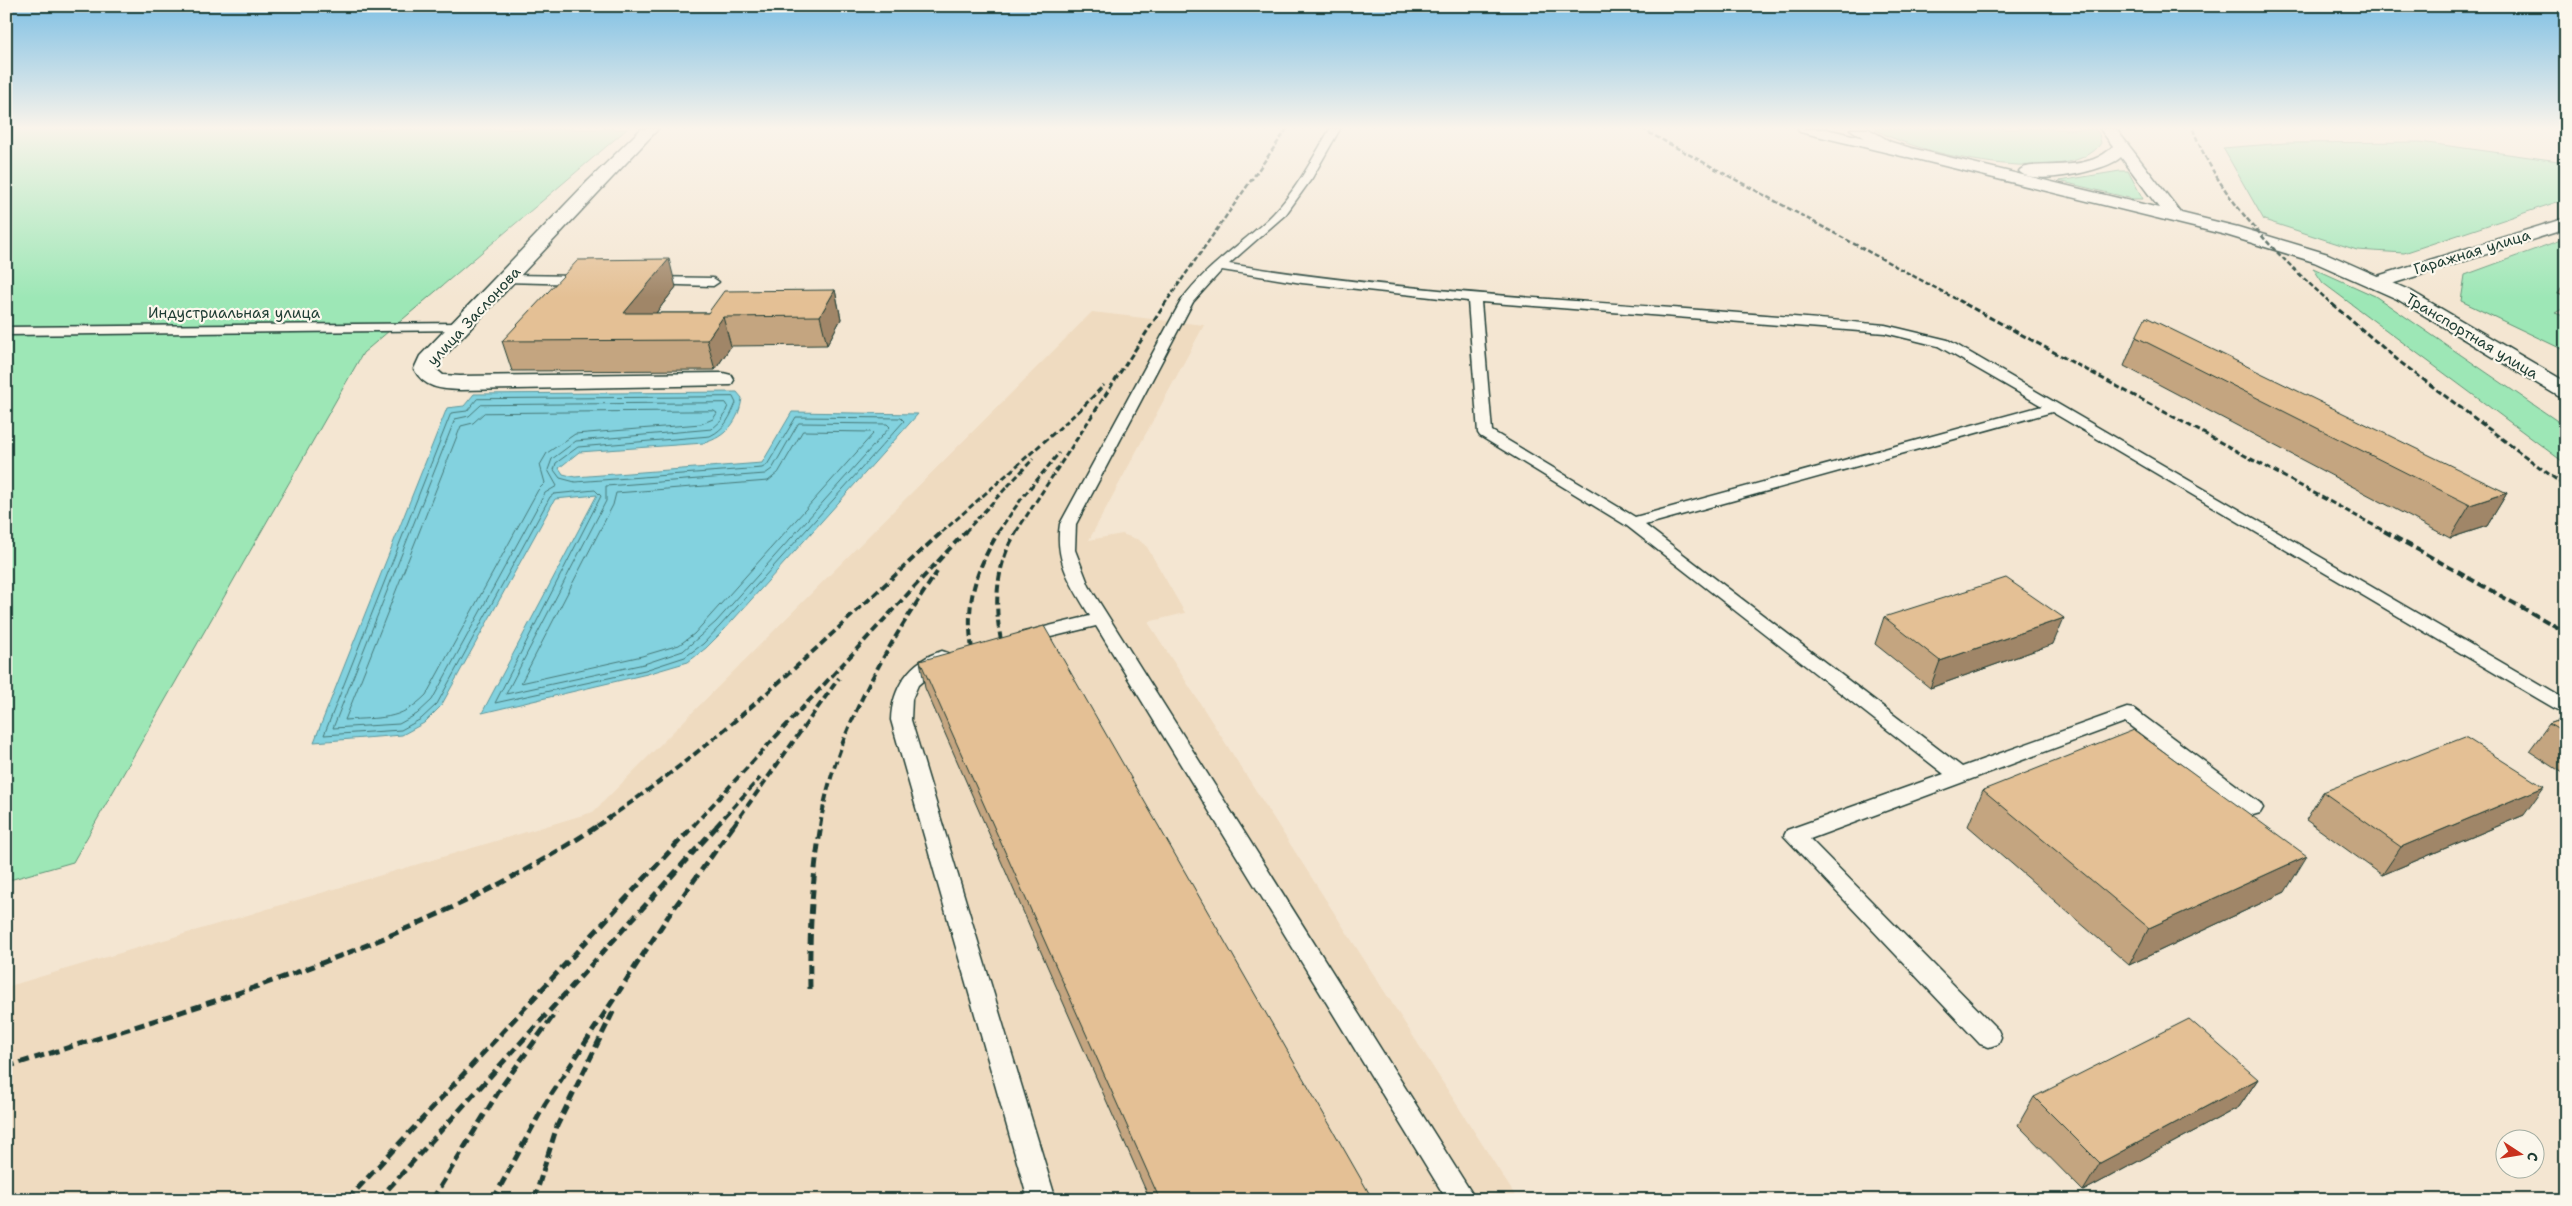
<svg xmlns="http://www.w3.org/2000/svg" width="2572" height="1206" viewBox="0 0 2572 1206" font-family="'Shantell Sans',sans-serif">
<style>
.built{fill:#efdbc0}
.green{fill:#9de7b6;stroke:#5e9275}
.water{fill:#83d2df;stroke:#5b969b}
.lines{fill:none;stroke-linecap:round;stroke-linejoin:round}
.shore{stroke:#477978;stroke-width:1}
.service-casing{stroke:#1f3d34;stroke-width:3}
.minor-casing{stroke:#1f3d34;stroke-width:3}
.tertiary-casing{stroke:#1f3d34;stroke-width:3}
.secondary-casing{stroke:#1f3d34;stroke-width:3}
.service{fill:#fbf7ec;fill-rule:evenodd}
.minor{fill:#fbf7ec;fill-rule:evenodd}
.tertiary{fill:#fbf7ec;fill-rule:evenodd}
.secondary{fill:#fbf7ec;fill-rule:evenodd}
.rail-far3{stroke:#1f3d34;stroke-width:2.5;stroke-dasharray:5 2.5;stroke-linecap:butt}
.rail-far2{stroke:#1f3d34;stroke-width:3;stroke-dasharray:6 3;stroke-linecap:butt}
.rail-far1{stroke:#1f3d34;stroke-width:4;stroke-dasharray:8 4;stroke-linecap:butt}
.rail{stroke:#1f3d34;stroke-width:5;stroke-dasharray:10 5;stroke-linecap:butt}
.wall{fill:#c4a580;stroke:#1f3d34}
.shaded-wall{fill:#a08668;stroke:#1f3d34}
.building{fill:#e4c095;stroke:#1f3d34}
.labels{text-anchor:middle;stroke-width:4.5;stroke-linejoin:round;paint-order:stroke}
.far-street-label{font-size:15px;fill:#1f3d34;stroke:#fbf7ec}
</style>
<rect width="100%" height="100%" fill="#f4e6d2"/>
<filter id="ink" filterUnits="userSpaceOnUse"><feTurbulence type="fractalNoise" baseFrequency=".02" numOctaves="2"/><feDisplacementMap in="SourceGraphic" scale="10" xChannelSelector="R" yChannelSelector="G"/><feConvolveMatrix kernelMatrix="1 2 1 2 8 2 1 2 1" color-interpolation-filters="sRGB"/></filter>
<g filter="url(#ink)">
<polygon class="built" points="1092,312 1204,325 1089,540 1122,534 1139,540 1147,547 1185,613 1148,622 1518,1200 6,1200 6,987 593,812"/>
<g class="green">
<polygon points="8,129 627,129 363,353 73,862 6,881 6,130"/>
<path d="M 1875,129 L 2095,129 L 2099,134 L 2101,143 C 2072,189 1913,154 1875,129 Z"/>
<polygon points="2420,142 2566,162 2566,199 2404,253 2357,250 2264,220 2223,148 2285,143"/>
<polygon points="2120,171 2128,171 2143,199 2133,199 2059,181"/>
<polygon points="2566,238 2566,307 2555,313 2566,317 2566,351 2461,301 2465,275"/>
<polygon points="2313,268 2375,296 2566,427 2566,464 2323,283"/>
</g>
<path class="water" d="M 737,392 L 742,398 C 739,421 726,437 704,443 L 579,452 L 559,468 L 563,474 L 575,477 L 762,463 L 792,412 L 918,414 L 724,630 L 706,648 L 688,662 L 647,674 L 482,713 L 597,495 L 555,499 L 441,706 L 424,723 L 402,735 L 314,742 L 447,408 L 464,406 L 474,394 Z"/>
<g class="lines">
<g class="shore">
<path d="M 733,397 L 736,403 C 730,417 725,429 710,436 L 578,447 L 556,463 L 554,470 L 560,478 L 575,482 L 762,468 L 767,465 L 796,417 L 901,418 L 904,421 L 720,626 L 703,644 L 685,657 L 645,670 L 495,703 L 601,496 L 595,490 L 554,494 L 550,497 L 437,704 L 421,719 L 401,730 L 324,735 L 451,413 L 467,411 L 477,399 Z"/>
<polygon points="726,403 728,406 722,420 712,429 576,441 552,459 548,470 557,486 545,493 432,700 417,714 399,724 333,728 455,419 469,416 481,405"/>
<path d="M 714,411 L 717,413 L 713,419 L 701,424 L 575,434 L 547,453 L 540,465 L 545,483 L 538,490 L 426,695 C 399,722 380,717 345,720 L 461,426 L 473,423 L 484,413 Z"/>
<polygon points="799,423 887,424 890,427 716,622 683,651 644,664 506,694 606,501 606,486 765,474 772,469"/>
<polygon points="803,431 871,432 873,434 694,634 679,645 642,656 521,683 613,505 616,493 768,481 778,473"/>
</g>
<g class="service-casing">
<g id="service">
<path d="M 1330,129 L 1340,129 L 1312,178 L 1286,214 L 1229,264 C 1446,299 1666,304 1885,325 L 1948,340 L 2566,700 L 2566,715 L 2052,412 L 1645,525 L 1962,767 L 2127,708 L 2134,709 L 2260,803 L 2263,808 L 2260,813 L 2253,815 L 2246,813 L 2125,722 L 1810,839 L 1998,1030 L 2001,1037 L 1998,1044 L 1989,1047 L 1980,1044 L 1784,836 L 1787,830 L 1944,774 L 1627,526 L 1480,436 L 1478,433 L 1468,301 L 1302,283 L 1222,270 L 1193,302 L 1076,524 L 1075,550 L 1089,586 L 1476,1200 L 1447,1200 L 1096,626 L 1026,643 L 1020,641 L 1017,637 L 1020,633 L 1090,616 C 1072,586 1054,561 1060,524 L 1181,301 C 1204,268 1238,247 1267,220 C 1294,195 1311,161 1330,129 ZM 1481,302 L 1885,333 L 1938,346 L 2042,406 L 1635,517 L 1492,431 Z"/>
<polygon points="508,275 582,276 588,280 582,284 504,282 504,276"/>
<polygon points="651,277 713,278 719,282 713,286 647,284 647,278"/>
<polygon points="462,323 467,324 468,327 467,330 6,335 6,327"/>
<path d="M 942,651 L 948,653 L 951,657 L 918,685 L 912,699 L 911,720 L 1056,1200 L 1028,1200 L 891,720 C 892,688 910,660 942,651 Z"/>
</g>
</g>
<g class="minor-casing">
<path id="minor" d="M 641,129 L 658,129 L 438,363 L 436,369 L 443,375 L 460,376 L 723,373 L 731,375 L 734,380 L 731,385 L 460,390 C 440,389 424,388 414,369 L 420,356 L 587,182 Z"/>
</g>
<g class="tertiary-casing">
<g id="tertiary">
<polygon points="1797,129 1826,129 1912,149 1914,152 1906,157 1800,132"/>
<polygon points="2566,218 2566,229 2385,286 2371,286 2368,282 2371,278"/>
</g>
</g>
<g class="secondary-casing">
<path id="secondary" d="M 1850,129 L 1869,129 L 1891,142 L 1911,148 L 2159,208 L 2121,157 C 2108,171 2030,187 2019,171 C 2028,158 2088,176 2113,146 L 2100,129 L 2116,129 L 2181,213 L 2238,227 L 2328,254 L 2411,291 L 2566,382 L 2566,398 L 2558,396 L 2397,299 L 2314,262 L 2226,235 L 1900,155 L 1879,148 Z"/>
</g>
<use href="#service" class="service"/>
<use href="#minor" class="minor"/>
<use href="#tertiary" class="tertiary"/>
<use href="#secondary" class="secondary"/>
<g class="rail-far3">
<polyline points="1642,129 1967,305"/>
<path d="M 2193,129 C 2219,199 2279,257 2333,305"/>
<polyline points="1164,305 1287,129"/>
</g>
<g class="rail-far2">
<polyline points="1965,304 2386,532"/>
<polyline points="2332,304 2400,362 2566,487"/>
<polyline points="1078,412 1104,385"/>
<polyline points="942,532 1082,408"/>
<polyline points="965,532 1033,459"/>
<polyline points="998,532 1022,498 1059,453"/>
<polyline points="1016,532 1165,304"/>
</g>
<g class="rail-far1">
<polyline points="2384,531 2566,632"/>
<path d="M 1004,652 C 993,614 994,565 1017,531"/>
<path d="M 974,661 C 964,608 972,577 999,531"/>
<path d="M 597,826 C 727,739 829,635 943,531"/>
<polyline points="693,826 966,531"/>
<polyline points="716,826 760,778"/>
<polyline points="733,826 839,678"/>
<path d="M 820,826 C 835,733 885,649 937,572"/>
</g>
<g class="rail">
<path d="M 810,989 C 809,933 812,880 821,825"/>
<path d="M 6,1067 C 210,1003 420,944 599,825"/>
<polyline points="347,1200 694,825"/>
<polyline points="378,1200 718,825"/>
<polyline points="432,1200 502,1086 556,1012"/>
<polyline points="493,1200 545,1104 669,915 734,825"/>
<polyline points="534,1200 557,1126 614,1010"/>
</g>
</g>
<g class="wall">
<polygon points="2566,281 2566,297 2558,294"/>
<polygon points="676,287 656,313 708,313 835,290 841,319 827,345 731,346 715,370 512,371 502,341"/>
<polygon points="2136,337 2507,493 2487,526 2450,538 2124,366"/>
<polygon points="1884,617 2053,644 1930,688 1875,644"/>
<polygon points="920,661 1373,1200 1150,1200 925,688"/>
<polygon points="2566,718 2566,775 2529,751 2549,724"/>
<polygon points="1983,790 2285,892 2129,965 1968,826"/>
<polygon points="2323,792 2524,815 2382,875 2306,820"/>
<polygon points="2258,1079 2239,1107 2083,1191 2018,1125 2034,1097"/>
</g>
<g class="shaded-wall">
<polygon points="669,259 676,287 635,340 624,313"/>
<polygon points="835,290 841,319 827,345 820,316"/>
<polygon points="723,317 731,346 715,370 707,340"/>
<polygon points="2507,493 2487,526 2450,538 2470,505"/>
<polygon points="2064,618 2053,644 1930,688 1940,661"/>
<polygon points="2544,787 2524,815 2382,875 2401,847"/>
<polygon points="2307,856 2285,892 2129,965 2149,928"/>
<polygon points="2258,1079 2239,1107 2083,1191 2100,1163"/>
</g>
<g class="building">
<polygon points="669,259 624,313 708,313 724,291 835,290 820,316 723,317 707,340 502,341 578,260"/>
<polygon points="2146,317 2507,493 2470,505 2136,337"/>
<polygon points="2006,578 2064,618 1940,661 1884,617"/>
<polygon points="1044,626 1373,1200 1160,1200 920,661"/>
<polygon points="2566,718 2566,734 2549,724"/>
<polygon points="2134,730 2307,856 2149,928 1983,790"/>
<polygon points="2465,737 2544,787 2401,847 2323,792"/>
<polygon points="2189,1019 2258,1079 2100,1163 2034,1097"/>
</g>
</g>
<linearGradient id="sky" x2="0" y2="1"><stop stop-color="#7fc0e4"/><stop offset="0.43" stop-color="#faf4eb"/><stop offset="1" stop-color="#faf4eb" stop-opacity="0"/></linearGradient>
<rect width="2572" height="298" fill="url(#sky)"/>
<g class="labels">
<g class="far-street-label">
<text transform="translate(2472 252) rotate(-17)" y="5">Гаражная улица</text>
<text x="234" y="318">Индустриальная улица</text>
<text transform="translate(474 316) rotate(-47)" y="5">улица Заслонова</text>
<text transform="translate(2472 336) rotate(31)" y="5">Транспортная улица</text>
</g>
</g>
<rect width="2572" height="1206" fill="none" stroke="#fbf7ec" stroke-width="25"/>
<rect x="12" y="12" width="2547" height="1181" fill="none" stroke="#1f3d34" stroke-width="2" filter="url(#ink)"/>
<g transform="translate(2520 1154) rotate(102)"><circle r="24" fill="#fbf7ec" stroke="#a3ada2"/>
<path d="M0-4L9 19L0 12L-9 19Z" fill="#c8321e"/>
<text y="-8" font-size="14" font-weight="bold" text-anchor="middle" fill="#1f3d34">С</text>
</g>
</svg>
